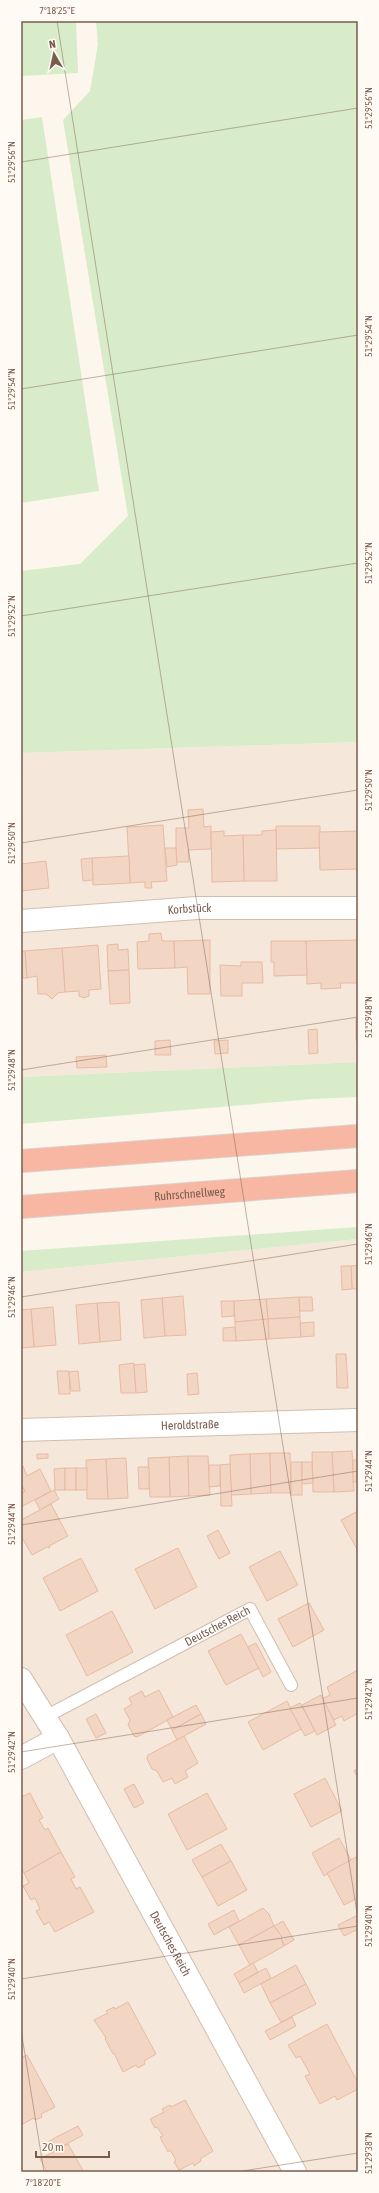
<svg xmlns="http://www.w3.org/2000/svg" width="379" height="2193" viewBox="0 0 379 2193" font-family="'Asap Condensed',sans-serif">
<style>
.residential{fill:#f5e8da}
.green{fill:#d8ecc9}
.building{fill:#f3d5c3;stroke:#e6bba3}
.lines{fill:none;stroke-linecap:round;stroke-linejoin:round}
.service-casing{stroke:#d1beb0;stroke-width:14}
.minor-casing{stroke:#d1beb0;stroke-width:24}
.motorway-casing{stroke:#dad1cd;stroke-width:24}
.service{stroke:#fff;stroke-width:12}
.minor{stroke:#fff;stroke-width:22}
.motorway{stroke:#f7b7a3;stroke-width:22}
.ticks{fill:none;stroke:#7a5c4d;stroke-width:1;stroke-opacity:0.45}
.labels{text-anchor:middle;stroke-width:3;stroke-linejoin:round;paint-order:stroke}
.street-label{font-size:12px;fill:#7a5c4d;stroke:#fffaf3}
.neatline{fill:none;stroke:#7a5c4d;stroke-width:1.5}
.ticks-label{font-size:10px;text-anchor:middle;fill:#7a5c4d}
</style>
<rect width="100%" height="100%" fill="#fdf6ec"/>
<g class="residential">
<polygon points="358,742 358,1062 21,1077 21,753"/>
<polygon points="358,1239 358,2172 21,2172 21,1272"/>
</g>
<g class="green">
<polygon points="21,21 76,21 78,73 21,76"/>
<polygon points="96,21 358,21 358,742 21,753 21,571 80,564 128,516 63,120 90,91 98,44"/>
<polygon points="42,117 99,491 21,503 21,120"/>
<polygon points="358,1062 358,1097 313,1099 21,1124 21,1077"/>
<polygon points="358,1227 358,1239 21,1272 21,1251"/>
</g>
<g class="building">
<polygon points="203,809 204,827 211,826 211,849 188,850 189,862 176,862 176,828 189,828 188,810"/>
<polygon points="163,825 167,881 151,882 152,888 145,888 145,882 130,883 127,827"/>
<polygon points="276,826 320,826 320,848 276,849"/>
<polygon points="276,830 277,881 244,881 243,835 262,835 262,831"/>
<polygon points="224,831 224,836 243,835 244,881 212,882 211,832"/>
<polygon points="358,831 358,869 320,870 319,832"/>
<polygon points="165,848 176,848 177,865 167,867"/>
<polygon points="129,856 130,883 93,885 92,858"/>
<polygon points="92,858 93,880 83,881 81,859"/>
<polygon points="46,861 49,888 21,891 21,864"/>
<polygon points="161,933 162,941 174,941 175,968 138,969 137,942 149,941 149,934"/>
<polygon points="210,940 210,994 188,994 187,967 175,968 174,941"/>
<polygon points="358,940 358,983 340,983 341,988 321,989 321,983 307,984 306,941"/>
<polygon points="271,941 306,941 307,975 274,976 274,962 271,962"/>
<polygon points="118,944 118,950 128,949 129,970 108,971 107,945"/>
<polygon points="98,945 101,989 89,990 89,996 84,998 79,996 79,991 65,992 62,948"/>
<polygon points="62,948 65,992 58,993 52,999 46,994 38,994 37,976 27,978 25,951"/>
<polygon points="21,951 25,951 27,978 21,978"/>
<polygon points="241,962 262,962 263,983 242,983 242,996 221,996 220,965 241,966"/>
<polygon points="129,970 130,1003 110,1004 108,971"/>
<rect x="356" y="1019" width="2" height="21"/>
<polygon points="317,1029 318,1053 309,1054 308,1030"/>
<polygon points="170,1040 171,1055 155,1055 155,1041"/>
<polygon points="228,1040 228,1053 215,1054 214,1041"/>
<polygon points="106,1055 107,1067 77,1068 76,1057"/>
<polygon points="358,1265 358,1289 352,1289 351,1266"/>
<polygon points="341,1266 351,1266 352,1289 342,1290"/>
<polygon points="183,1296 186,1335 165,1336 162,1298"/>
<polygon points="299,1297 300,1317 268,1319 266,1299"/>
<polygon points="299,1297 312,1297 313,1311 300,1311"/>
<polygon points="162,1298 165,1336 144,1338 141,1300"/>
<polygon points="266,1299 268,1319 235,1322 234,1301"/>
<polygon points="221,1301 234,1301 234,1316 222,1317"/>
<polygon points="119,1302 121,1340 100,1342 97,1303"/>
<polygon points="97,1303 100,1342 79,1344 76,1305"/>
<polygon points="53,1307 56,1345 34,1347 31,1309"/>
<polygon points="31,1309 34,1347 21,1348 21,1310"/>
<polygon points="300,1317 301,1337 269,1339 268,1319"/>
<polygon points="268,1319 269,1339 236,1341 235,1322"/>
<polygon points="314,1322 314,1336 301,1337 300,1323"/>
<polygon points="235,1327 236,1341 223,1341 223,1328"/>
<polygon points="336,1354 346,1354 348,1388 337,1388"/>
<polygon points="134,1363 136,1393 121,1393 119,1365"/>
<polygon points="145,1364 147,1392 136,1393 134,1365"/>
<polygon points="57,1371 69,1371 70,1394 59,1394"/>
<polygon points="78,1371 80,1391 71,1391 69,1372"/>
<polygon points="197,1373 199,1394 188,1395 187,1374"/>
<polygon points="352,1451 354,1491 334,1492 332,1452"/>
<polygon points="312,1452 332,1452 334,1492 313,1492"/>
<polygon points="270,1453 271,1493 251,1494 250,1454"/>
<polygon points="270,1453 290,1453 291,1493 271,1493"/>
<polygon points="37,1454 48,1454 48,1458 37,1459"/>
<polygon points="250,1454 251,1494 231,1495 230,1455"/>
<polygon points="188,1456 189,1496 170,1497 169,1457"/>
<polygon points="188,1456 208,1456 210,1495 189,1496"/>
<polygon points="169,1457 170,1497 150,1497 148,1458"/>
<polygon points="126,1458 128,1498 108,1499 106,1459"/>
<polygon points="106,1459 108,1499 87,1499 86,1460"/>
<rect x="353" y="1460" width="5" height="22"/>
<rect x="291" y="1462" width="11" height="33"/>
<polygon points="302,1462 312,1462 313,1483 302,1484"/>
<polygon points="230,1464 232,1506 221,1506 220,1465"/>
<polygon points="209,1465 220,1465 220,1486 209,1487"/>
<polygon points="23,1466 27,1476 40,1469 51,1491 21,1507 21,1494 25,1491 21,1484 21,1468"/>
<polygon points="138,1467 149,1467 149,1489 139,1489"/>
<polygon points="65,1468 65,1490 55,1490 54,1469"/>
<rect x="65" y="1468" width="11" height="22"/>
<rect x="76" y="1468" width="11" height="22"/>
<polygon points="21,1484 25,1491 21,1494"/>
<polygon points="54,1490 59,1499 40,1510 35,1500"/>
<polygon points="51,1504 68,1536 49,1546 50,1548 47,1547 32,1555 21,1536 21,1520"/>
<polygon points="358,1511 358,1551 341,1520"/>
<polygon points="218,1530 230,1553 219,1559 207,1536"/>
<polygon points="178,1548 197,1587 155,1609 135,1569"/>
<polygon points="280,1551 298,1585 267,1601 249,1567"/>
<polygon points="81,1558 98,1591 60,1611 43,1578"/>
<polygon points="309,1603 324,1630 293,1647 278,1619"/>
<polygon points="112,1611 133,1652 87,1676 66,1635"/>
<polygon points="241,1634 259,1668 226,1685 208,1651"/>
<polygon points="256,1643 271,1672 263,1677 248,1647"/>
<polygon points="358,1670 358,1713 344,1721 342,1716 334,1720 322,1699 330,1695 327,1687"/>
<polygon points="159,1690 173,1717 137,1737 134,1736 128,1725 130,1720 124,1709 132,1704 129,1698 142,1691 145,1697"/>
<polygon points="321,1695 336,1725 317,1735 302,1705"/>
<polygon points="287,1701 301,1729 263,1750 248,1722"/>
<polygon points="300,1703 315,1731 305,1736 290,1708"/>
<polygon points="196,1705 201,1714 172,1730 167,1720"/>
<polygon points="96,1714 106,1733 96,1738 86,1719"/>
<polygon points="201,1714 206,1724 177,1740 172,1730"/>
<polygon points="184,1736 198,1763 185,1771 188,1777 175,1784 172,1778 163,1782 157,1771 152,1769 147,1759 148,1755"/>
<polygon points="358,1768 358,1778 354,1771"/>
<polygon points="325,1778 342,1811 311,1827 294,1794"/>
<polygon points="134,1784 144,1803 134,1808 124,1789"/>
<polygon points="30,1793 43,1818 39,1820 45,1830 48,1828 61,1852 24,1873 21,1868 21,1797"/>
<polygon points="207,1793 227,1829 187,1850 168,1814"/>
<polygon points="339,1838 351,1860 324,1876 312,1853"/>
<polygon points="221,1844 231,1861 202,1877 192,1860"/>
<polygon points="61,1852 75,1877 71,1879 76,1889 80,1887 94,1912 55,1932 49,1922 44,1925 36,1911 40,1909 35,1898 31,1900 23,1886 29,1883 24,1873"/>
<polygon points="358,1856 358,1898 344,1905 327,1873"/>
<polygon points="231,1861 247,1890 218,1906 202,1877"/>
<polygon points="263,1908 269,1914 274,1926 239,1945 229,1927"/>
<polygon points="234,1910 239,1921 214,1935 208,1924"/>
<polygon points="358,1915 358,1929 344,1936 338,1925"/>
<polygon points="283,1921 294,1940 284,1946 281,1938 282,1937 274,1926"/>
<polygon points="274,1926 282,1937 281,1938 284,1946 250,1965 239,1945"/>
<polygon points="253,1963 258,1972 239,1983 234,1974"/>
<polygon points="296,1965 306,1984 270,2003 261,1984"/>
<polygon points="266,1968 271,1978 244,1993 239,1983"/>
<polygon points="306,1984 316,2004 281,2022 270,2003"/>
<polygon points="128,2002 156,2054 144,2061 145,2064 138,2068 136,2065 123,2072 114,2053 113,2054 105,2039 106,2038 94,2020 108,2013 106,2011 114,2007 115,2009"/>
<polygon points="292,2017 296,2026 270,2040 265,2031"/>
<polygon points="327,2024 358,2083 358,2089 337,2100 335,2096 320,2104 305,2076 310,2074 300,2056 296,2058 288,2045"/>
<polygon points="27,2055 55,2107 41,2114 42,2117 35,2120 34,2118 21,2125 21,2058"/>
<polygon points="185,2100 213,2151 200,2159 201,2161 194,2166 193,2163 179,2170 174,2162 176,2160 170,2150 168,2152 160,2137 163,2136 157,2127 155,2128 150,2119 164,2112 162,2109 170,2105 171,2107"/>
<polygon points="78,2126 83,2135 54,2151 49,2141"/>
<polygon points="68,2144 84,2172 47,2172 40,2159"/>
</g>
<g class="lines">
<g class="service-casing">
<g id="service">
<path id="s1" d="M 45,1717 L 250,1609 L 291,1685"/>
</g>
</g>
<g class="minor-casing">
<g id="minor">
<path id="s2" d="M 21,921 L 197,908 L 358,908"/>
<path id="s3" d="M 21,1430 L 358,1420"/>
<path id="s4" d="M 21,1679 L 58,1738 L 295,2172"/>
<polyline points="21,1758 58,1738"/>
</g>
</g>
<g class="motorway-casing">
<g id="motorway">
<polyline points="21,1161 358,1136"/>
<path id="s5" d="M 21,1207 L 358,1181"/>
</g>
</g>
<use href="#service" class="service"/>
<use href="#minor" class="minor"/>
<use href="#motorway" class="motorway"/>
</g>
<path class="ticks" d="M 57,21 L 358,1919M 21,162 L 358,108M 21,389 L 358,335M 21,616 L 358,563M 21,843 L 358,790M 21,1070 L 358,1017M 21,1297 L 358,1244M 21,1525 L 358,1471M 21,1752 L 358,1698M 21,1979 L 358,1926M 21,2030 L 44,2172M 236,2172 L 358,2153"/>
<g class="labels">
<g class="street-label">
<text dy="4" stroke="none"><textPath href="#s2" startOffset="169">Korbstück</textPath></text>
<text dy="4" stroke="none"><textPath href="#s5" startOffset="169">Ruhrschnellweg</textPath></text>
<text dy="4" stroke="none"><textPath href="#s3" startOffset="169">Heroldstraße</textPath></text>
<text dy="4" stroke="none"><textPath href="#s1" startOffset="195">Deutsches Reich</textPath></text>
<text dy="4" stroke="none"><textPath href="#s4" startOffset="304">Deutsches Reich</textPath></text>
</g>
</g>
<rect width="379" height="2193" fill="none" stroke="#fffaf3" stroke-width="44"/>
<g transform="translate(54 54) rotate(351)" stroke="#fffaf3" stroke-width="3" paint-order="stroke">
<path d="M0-3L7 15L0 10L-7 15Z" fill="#7a5c4d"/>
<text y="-6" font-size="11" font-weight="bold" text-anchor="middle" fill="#7a5c4d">N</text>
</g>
<path d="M36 2151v6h73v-6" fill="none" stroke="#7a5c4d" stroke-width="2"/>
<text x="42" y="2151" font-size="12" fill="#7a5c4d" stroke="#fffaf3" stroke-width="3" paint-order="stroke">20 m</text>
<rect x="22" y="22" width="335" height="2149" class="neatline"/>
<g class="ticks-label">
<text x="57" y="14">7°18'25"E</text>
<text transform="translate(368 108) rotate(-90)" y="4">51°29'56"N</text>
<text transform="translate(11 162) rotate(-90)" y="4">51°29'56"N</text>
<text transform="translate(368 336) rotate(-90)" y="4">51°29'54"N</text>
<text transform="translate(11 389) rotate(-90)" y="4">51°29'54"N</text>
<text transform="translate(368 563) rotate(-90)" y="4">51°29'52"N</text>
<text transform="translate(11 616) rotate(-90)" y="4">51°29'52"N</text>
<text transform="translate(368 790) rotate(-90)" y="4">51°29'50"N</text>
<text transform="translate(11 843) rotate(-90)" y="4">51°29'50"N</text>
<text transform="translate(368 1017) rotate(-90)" y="4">51°29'48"N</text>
<text transform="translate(11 1070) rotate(-90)" y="4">51°29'48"N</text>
<text transform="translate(368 1244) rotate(-90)" y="4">51°29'46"N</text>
<text transform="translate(11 1297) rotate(-90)" y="4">51°29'46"N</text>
<text transform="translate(368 1471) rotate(-90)" y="4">51°29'44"N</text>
<text transform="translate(11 1524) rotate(-90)" y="4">51°29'44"N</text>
<text transform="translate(368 1699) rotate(-90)" y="4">51°29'42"N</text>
<text transform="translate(11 1752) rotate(-90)" y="4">51°29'42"N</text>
<text transform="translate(368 1926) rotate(-90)" y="4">51°29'40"N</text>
<text transform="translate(11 1979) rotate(-90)" y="4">51°29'40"N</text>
<text transform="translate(368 2153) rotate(-90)" y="4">51°29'38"N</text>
<text x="43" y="2186">7°18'20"E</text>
</g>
</svg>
